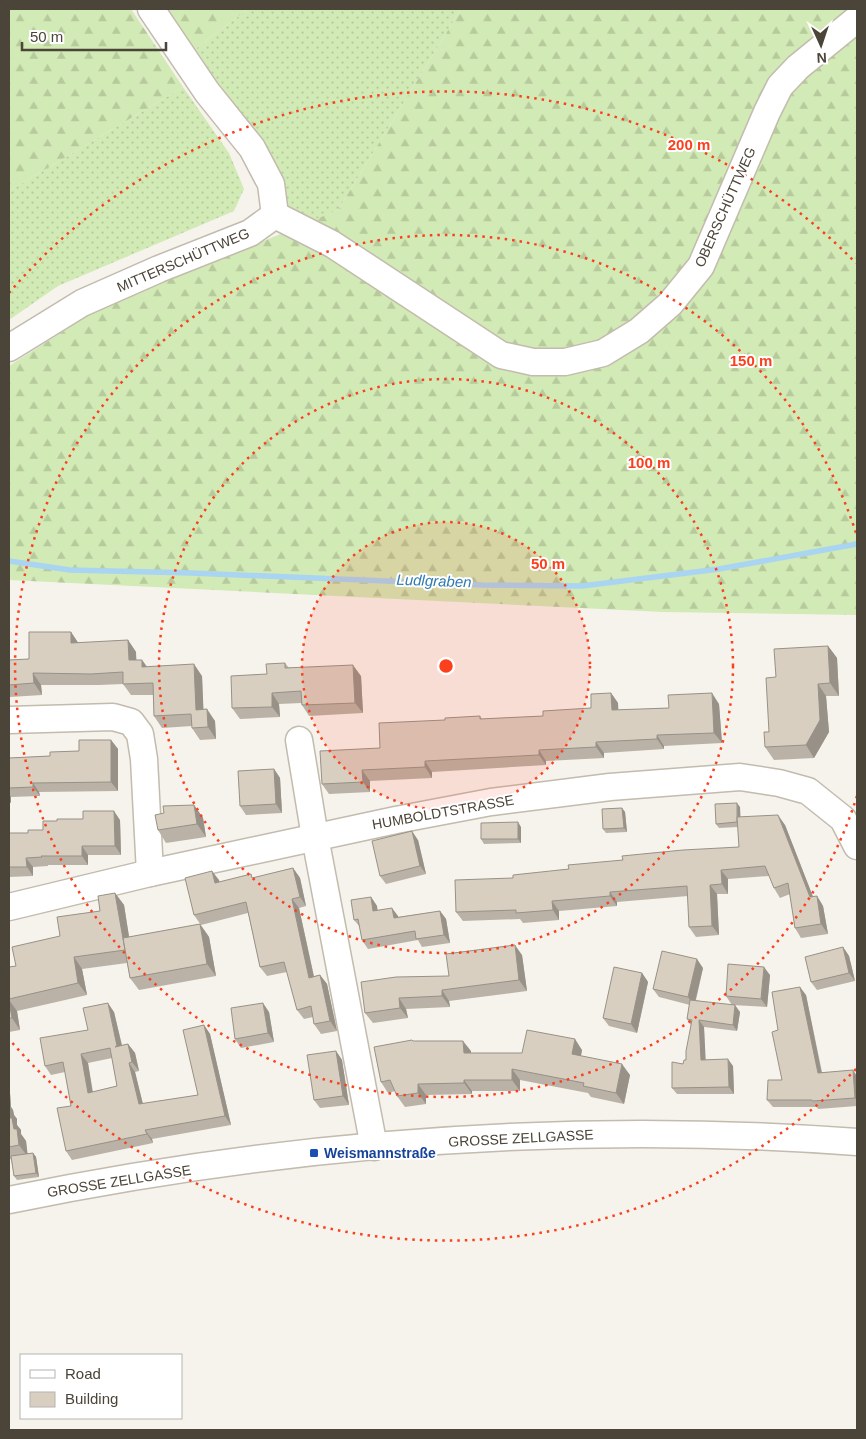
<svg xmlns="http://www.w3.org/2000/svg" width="866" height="1439" viewBox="0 0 866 1439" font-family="Arial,sans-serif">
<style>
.grass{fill:url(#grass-dots)}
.forest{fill:url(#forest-firs)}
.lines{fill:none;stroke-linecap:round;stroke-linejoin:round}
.stream{stroke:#a9d4f2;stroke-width:5.5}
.minor-casing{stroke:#c2bbae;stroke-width:29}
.minor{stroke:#fff;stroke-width:26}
.wall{fill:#bab2a6;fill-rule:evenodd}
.shaded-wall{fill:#979187}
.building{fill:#d8cfc1;stroke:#979187;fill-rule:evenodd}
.ring{fill:none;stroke:#fc3f1d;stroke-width:2.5;stroke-dasharray:2.5 5}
.transit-dot{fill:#1a4fb4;stroke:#fff;stroke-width:2}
.labels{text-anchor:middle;stroke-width:4;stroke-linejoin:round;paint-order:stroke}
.street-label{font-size:14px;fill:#4b4439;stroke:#fff}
.transit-label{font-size:14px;font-weight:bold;fill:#164399;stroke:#fff;text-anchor:start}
.water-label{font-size:15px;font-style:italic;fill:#2e7ab2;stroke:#fff}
.centre{fill:#fc3f1d;stroke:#fff;stroke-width:2.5}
.ring-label{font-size:15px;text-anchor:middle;font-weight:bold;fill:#fc3f1d;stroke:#fff;stroke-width:4;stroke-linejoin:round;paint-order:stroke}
</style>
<defs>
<pattern id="grass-dots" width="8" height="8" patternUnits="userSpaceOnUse" patternTransform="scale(1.25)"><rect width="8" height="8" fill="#d2eab5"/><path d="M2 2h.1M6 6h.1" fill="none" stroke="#b6ca9c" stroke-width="1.8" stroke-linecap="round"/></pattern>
<pattern id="forest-firs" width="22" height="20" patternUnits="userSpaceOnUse" patternTransform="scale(1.25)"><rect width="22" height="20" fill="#d2eab5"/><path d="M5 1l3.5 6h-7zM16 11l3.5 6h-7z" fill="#b6ca9c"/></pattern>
</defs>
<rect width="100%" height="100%" fill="#f6f3ec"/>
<g class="grass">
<polygon points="248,9 461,9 338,210 314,221 285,211 261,144 194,50"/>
<polygon points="183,87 229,153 244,189 234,211 58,286 9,320 9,191"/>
</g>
<g class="forest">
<polygon points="9,9 131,9 183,87 9,191"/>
<polygon points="166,9 248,9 194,50"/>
<polygon points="461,9 857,9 857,615 663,612 9,580 9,366 95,311 338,210"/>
</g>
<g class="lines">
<polyline class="stream" points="9,561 70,570 192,573 483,585 582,586 719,569 857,544"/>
<g class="minor-casing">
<g id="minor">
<polyline points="151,9 207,92 252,148 271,184 275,215"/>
<polyline points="275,215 332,244 501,355 533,362 565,362 603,353 639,331 670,304 701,266 767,112 780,86 798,67 857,19"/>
<polyline points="9,348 82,303 159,269 250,233 275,215"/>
<polyline points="9,720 113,717 131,722 140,734 144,759 150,873"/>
<polyline points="299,740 315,837 374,1147"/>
<polyline points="9,907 150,873 396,820 491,802 610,787 740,777 779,783 808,791 843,819 857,846"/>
<path d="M 9,1200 C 287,1143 574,1121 857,1142"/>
</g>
</g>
<use href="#minor" class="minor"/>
</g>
<g class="wall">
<polygon points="71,632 78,643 128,640 136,652 136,660 142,660 147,667 202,676 203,709 215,721 216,739 200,740 192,728 192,726 162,728 154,716 153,695 131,695 123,684 99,685 41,685 42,695 10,697 9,695 9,660 29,659"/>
<polygon points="828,646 837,658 839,696 826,696 829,732 814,758 774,760 765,747 769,732 776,677"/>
<polygon points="285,663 289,668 361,676 363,713 309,716 302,705 301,703 279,704 280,717 240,719 232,708 267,674"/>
<polygon points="611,693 618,703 618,710 669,708 719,704 722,743 664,746 664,749 604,753 604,758 546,761 546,765 432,772 432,778 370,781 370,792 329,794 322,784 380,748 445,720 480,716 482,719 543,716 591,708"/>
<polygon points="111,740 118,749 118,791 39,792 40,796 11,797 11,803 9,803 9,758 50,756 79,751"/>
<polygon points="274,769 280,778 282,813 246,815 240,806"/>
<polygon points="194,805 203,818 206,837 166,843 158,830 164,813"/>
<polygon points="740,807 740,817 785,825 813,897 817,896 823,906 828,934 801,938 795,928 790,894 780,898 774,888 769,876 728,879 728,894 717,894 719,935 696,937 689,927 688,896 617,902 617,906 559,911 559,920 523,923 520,919 463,921 456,912 513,878 623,860 739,847 738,827 719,828 716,824"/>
<polygon points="622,808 625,812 627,832 606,833 603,829"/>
<polygon points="120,820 121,855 88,855 88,865 48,865 48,866 33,867 33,876 9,877 9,885 9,833 28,833 43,830"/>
<polygon points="521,827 521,843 484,844 481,839"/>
<polygon points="418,840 426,874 386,884 380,876"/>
<polygon points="293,868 300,878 306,906 299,908 314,976 320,975 327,984 337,1031 321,1034 314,1024 313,1017 304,1019 297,1010 287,972 267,976 260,967 248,913 201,925 194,915 212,871 219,882 254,878"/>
<polygon points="115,893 124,905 129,937 200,924 209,937 216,976 139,990 130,978 127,963 82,969 87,995 17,1011 20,1030 9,1032 9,967 16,966 60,936 100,911"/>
<polygon points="371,897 377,906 377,910 398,917 440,911 446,919 450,943 422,947 418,940 368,949 362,940 360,927 354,920"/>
<polygon points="843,947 849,956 855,981 817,990 811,982"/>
<polygon points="522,955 527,991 449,1001 450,1007 406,1009 408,1018 373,1023 365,1013 449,976"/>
<polygon points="703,968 696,1000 740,1012 737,1031 704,1027 705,1060 733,1066 734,1094 677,1094 672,1088 683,1064 686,1060 691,1025 687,1019 690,1005 659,997 653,989"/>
<polygon points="642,973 648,982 637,1033 609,1026 603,1018"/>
<polygon points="770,975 767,1007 732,1005 726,996"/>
<polygon points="806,995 822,1072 857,1076 857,1106 818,1109 817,1107 773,1107 767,1100 782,1080 778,1030"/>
<path d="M 114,1012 L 122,1045 L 128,1044 L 135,1053 L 139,1071 L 135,1072 L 143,1104 L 198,1095 L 204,1025 L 210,1034 L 231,1125 L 152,1139 L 153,1143 L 72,1160 L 66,1151 L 71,1106 L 65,1072 L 51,1075 L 45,1066 L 88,1030 ZM 112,1058 L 117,1086 L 93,1092 L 88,1063 Z"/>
<polygon points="269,1012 274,1042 241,1048 235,1039"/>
<polygon points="414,1041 471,1051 471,1053 522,1053 582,1050 581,1056 630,1075 624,1104 591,1097 588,1093 520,1080 520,1091 472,1091 472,1094 426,1095 426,1104 405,1107 397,1096 395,1091 388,1093 381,1082"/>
<polygon points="336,1051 342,1060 349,1105 320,1108 314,1100"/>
<polygon points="9,1079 11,1107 13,1110 14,1115 17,1119 17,1125 21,1130 21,1134 26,1141 27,1153 33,1153 36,1157 39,1177 17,1180 14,1176 11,1159 9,1160"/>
</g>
<g class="shaded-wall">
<polygon points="71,632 79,644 71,643"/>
<polygon points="128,640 136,652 137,672 129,660"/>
<polygon points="828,646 837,658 839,696 830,683"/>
<polygon points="142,660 150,671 142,667"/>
<polygon points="194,664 202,676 204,721 196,710"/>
<polygon points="353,665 361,676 363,713 355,703"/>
<polygon points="33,673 41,685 42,695 34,683"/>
<polygon points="818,684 826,696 829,732 814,758 806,745"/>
<polygon points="272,693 279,704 280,717 272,707"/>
<polygon points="611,693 618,703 619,721 612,710"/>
<polygon points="712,693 719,704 722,743 714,733"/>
<polygon points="207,709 215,721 216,739 208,727"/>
<polygon points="657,735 664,746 664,749 657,739"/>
<polygon points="111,740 118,749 118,791 111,782"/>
<polygon points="596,742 604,753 604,758 596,747"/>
<polygon points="539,750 546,761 546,765 539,755"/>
<polygon points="425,761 432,772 432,778 425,767"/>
<polygon points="274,769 280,778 282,813 276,804"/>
<polygon points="362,770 370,781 370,792 363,782"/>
<polygon points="33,783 39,792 40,796 33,787"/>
<polygon points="9,794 11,797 11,803 9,800"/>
<polygon points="737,803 740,807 741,827 738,822"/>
<polygon points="194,805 203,818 206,837 197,824"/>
<polygon points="622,808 625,812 627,832 624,828"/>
<polygon points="114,811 120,820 121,855 115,846"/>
<polygon points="778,815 785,825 817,907 810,897"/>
<polygon points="518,822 521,827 521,843 518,839"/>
<polygon points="412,831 418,840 426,874 420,866"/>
<polygon points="82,846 88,855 88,865 82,856"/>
<polygon points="26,858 33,867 33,876 27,867"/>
<polygon points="293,868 300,878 306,906 300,897"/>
<polygon points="721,870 728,879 728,894 722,884"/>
<polygon points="212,871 219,880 222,892 215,883"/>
<polygon points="710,885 717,894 719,935 712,926"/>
<polygon points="610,892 617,902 617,906 610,896"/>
<polygon points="115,893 124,905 133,962 125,950"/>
<polygon points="817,896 823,906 828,934 821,924"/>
<polygon points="371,897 377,906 379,920 373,911"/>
<polygon points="292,899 299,908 316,987 309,978"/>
<polygon points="552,901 559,911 559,920 553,910"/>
<polygon points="392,908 398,916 400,926 394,918"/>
<polygon points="440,911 446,919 450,943 444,935"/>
<polygon points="200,924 209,937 216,976 207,964"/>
<polygon points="515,945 522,955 527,991 519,980"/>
<polygon points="843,947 849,956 855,981 849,973"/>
<polygon points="74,957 82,969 87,995 78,983"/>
<polygon points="697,959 703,968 694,1006 688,997"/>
<polygon points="764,967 770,975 767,1007 761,999"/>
<polygon points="642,973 648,982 637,1033 631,1024"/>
<polygon points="320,975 327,984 337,1031 330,1021"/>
<polygon points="800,987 806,995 823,1080 818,1073"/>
<polygon points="442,990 449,1001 450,1007 442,996"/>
<polygon points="399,998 406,1009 408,1018 400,1008"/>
<polygon points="9,1000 17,1011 20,1030 12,1018"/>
<polygon points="108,1003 114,1012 124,1055 117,1046"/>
<polygon points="263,1003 269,1012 274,1042 268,1033"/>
<polygon points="735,1005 740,1012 737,1031 733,1025"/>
<polygon points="699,1020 704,1027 706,1066 701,1060"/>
<polygon points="204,1025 210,1034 231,1125 225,1116"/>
<polygon points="575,1039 582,1050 579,1065 572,1054"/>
<polygon points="463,1041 471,1051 471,1064 464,1053"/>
<polygon points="128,1044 135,1053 139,1071 132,1062"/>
<polygon points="336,1051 342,1060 349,1105 343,1096"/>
<polygon points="81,1054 88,1063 94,1102 88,1093"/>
<polygon points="728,1059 733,1066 734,1094 729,1087"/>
<polygon points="129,1063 135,1072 145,1113 139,1104"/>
<polygon points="622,1064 630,1075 624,1104 616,1093"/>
<polygon points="512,1069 520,1080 520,1091 512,1080"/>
<polygon points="853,1070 857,1076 857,1101 855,1098"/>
<polygon points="9,1079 11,1107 13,1110 14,1115 17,1119 17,1125 21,1130 21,1134 26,1141 28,1157 19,1145 10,1118 9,1112"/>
<polygon points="464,1080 472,1091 472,1094 464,1083"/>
<polygon points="418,1084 426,1095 426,1104 418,1093"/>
<polygon points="145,1130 152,1139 153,1143 147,1134"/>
<polygon points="33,1153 36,1157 39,1177 36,1173"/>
</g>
<g class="building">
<polygon points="29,632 71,632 71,643 128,640 129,660 142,660 142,667 194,664 196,710 207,709 208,727 192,728 191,714 154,716 153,683 123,684 123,672 91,674 33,673 34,683 9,685 9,660 29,659"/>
<polygon points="828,646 830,683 818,684 820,720 806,745 765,747 764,732 769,732 766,678 776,677 774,649"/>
<polygon points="285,663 285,668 353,665 355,703 302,705 301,691 272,693 272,707 232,708 231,676 267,674 266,664"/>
<polygon points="611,693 612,710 669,708 668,695 712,693 714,733 657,735 657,739 596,742 596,747 539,750 539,755 425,761 425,767 362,770 363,782 322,784 320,751 380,748 379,723 445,720 445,718 480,716 480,719 543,716 543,711 591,708 591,694"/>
<polygon points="79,740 111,740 111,782 33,783 33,787 9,788 9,758 50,756 50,752 79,751"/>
<polygon points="274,769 276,804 240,806 238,771"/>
<polygon points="737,803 737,822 716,824 715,804"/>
<polygon points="194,805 197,824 158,830 155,815 164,813 163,806"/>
<polygon points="622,808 624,828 603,829 602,809"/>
<polygon points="83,811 114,811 115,846 82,846 82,856 41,856 42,857 26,858 27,867 9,867 9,833 28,833 28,830 43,830 43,821 57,821 57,819 83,819"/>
<polygon points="778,815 810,897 817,896 821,924 795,928 788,883 774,888 765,866 721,870 722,884 710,885 712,926 689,927 687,886 610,892 610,896 552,901 553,910 516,913 516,910 456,912 455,880 513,878 513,875 569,869 568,865 623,860 622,856 683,850 739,847 737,817"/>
<polygon points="518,822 518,839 481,839 481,823"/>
<polygon points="412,831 420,866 380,876 372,841"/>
<polygon points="293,868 300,897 292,899 309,978 320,975 330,1021 314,1024 311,1006 297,1010 284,962 260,967 246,902 194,915 185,878 212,871 215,883 251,874 252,878"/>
<polygon points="115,893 125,950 74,957 78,983 9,999 9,967 16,966 12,947 60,936 57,917 100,911 98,896"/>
<polygon points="371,897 373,911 392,908 394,918 440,911 444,935 416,939 415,931 362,940 358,919 354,920 351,900"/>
<polygon points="200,924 207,964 130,978 123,938"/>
<polygon points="515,945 519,980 442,990 442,996 399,998 400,1008 365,1013 361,982 396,977 449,976 446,954"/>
<polygon points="843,947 849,973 811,982 805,957"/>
<polygon points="662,951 697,959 688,997 653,989"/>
<polygon points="728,964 764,967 761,999 726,996"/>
<polygon points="614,967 642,973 631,1024 603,1018"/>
<polygon points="800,987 818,1073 853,1070 855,1098 813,1101 812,1100 767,1100 768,1080 782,1080 772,1032 778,1030 772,992"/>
<polygon points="690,1000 735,1005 733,1025 699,1020 701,1060 728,1059 729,1087 672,1088 672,1062 683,1064 684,1060 686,1060 686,1051 692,1020 687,1019"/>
<polygon points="9,1002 12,1018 9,1018"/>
<path d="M 108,1003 L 117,1046 L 115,1047 L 128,1044 L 132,1062 L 129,1063 L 139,1104 L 198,1095 L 183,1030 L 204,1025 L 225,1116 L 145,1130 L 147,1134 L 66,1151 L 57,1108 L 71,1106 L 63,1062 L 45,1066 L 40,1038 L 88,1030 L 83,1008 ZM 110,1048 L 117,1086 L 88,1093 L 81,1054 Z"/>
<polygon points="263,1003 268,1033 235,1039 231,1008"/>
<polygon points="527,1030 575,1039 572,1054 622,1064 616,1093 583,1086 584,1083 512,1069 512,1080 464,1080 464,1083 418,1084 418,1093 397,1096 390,1080 381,1082 374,1047 412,1040 413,1041 463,1041 464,1053 522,1053"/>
<polygon points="336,1051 343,1096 314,1100 307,1055"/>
<polygon points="9,1111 10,1118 12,1118 14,1129 17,1129 19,1145 9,1147"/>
<polygon points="33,1153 36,1173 14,1176 11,1156"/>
</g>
<circle cx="446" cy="666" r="144" fill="#fc3f1d" fill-opacity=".12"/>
<g class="ring">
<circle cx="446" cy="666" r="144"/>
<circle cx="446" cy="666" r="287"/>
<path d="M857 796A431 431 0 1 1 857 536"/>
<path d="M856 1069A575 575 0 0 1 9 1039M9 293A575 575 0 0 1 856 263"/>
</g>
<rect class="transit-dot" x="309" y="1148" width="10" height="10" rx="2.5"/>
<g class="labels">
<g class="street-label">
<text transform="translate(725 207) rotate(-66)" y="5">OBERSCHÜTTWEG</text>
<text transform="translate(183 260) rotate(-23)" y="5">MITTERSCHÜTTWEG</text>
<text transform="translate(443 812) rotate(-10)" y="5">HUMBOLDTSTRASSE</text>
<text transform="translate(521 1138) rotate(-3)" y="5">GROSSE ZELLGASSE</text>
<text transform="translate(119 1181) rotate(-9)" y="5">GROSSE ZELLGASSE</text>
</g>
<g class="transit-label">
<text x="324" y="1158">Weismannstraße</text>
</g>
<g class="water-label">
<text transform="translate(434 581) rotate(2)" y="5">Ludlgraben</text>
</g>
</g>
<circle cx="446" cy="666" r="8" class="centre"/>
<g class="ring-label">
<text x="689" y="150">200 m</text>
<text x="751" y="366">150 m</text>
<text x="649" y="468">100 m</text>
<text x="548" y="569">50 m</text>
</g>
<rect width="866" height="1439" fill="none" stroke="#4b4439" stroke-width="20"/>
<rect x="20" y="1354" width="162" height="65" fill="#ffffff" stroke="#b7b4b0"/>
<rect x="30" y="1370" width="25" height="8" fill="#ffffff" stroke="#b7b4b0"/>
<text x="65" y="1379" font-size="15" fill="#4b4439">Road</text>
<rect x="30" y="1392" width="25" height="15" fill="#d8cfc1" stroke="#b7b4b0"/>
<text x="65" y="1404" font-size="15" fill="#4b4439">Building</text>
<g transform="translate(821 45) rotate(177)" stroke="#ffffff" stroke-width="4" paint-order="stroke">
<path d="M0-4L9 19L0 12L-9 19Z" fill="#4b4439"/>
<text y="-8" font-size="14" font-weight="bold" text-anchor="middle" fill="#4b4439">N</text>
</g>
<path d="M22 42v8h144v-8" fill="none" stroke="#4b4439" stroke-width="2.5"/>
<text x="30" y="42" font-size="15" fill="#4b4439" stroke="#ffffff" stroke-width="4" paint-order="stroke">50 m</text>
</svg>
